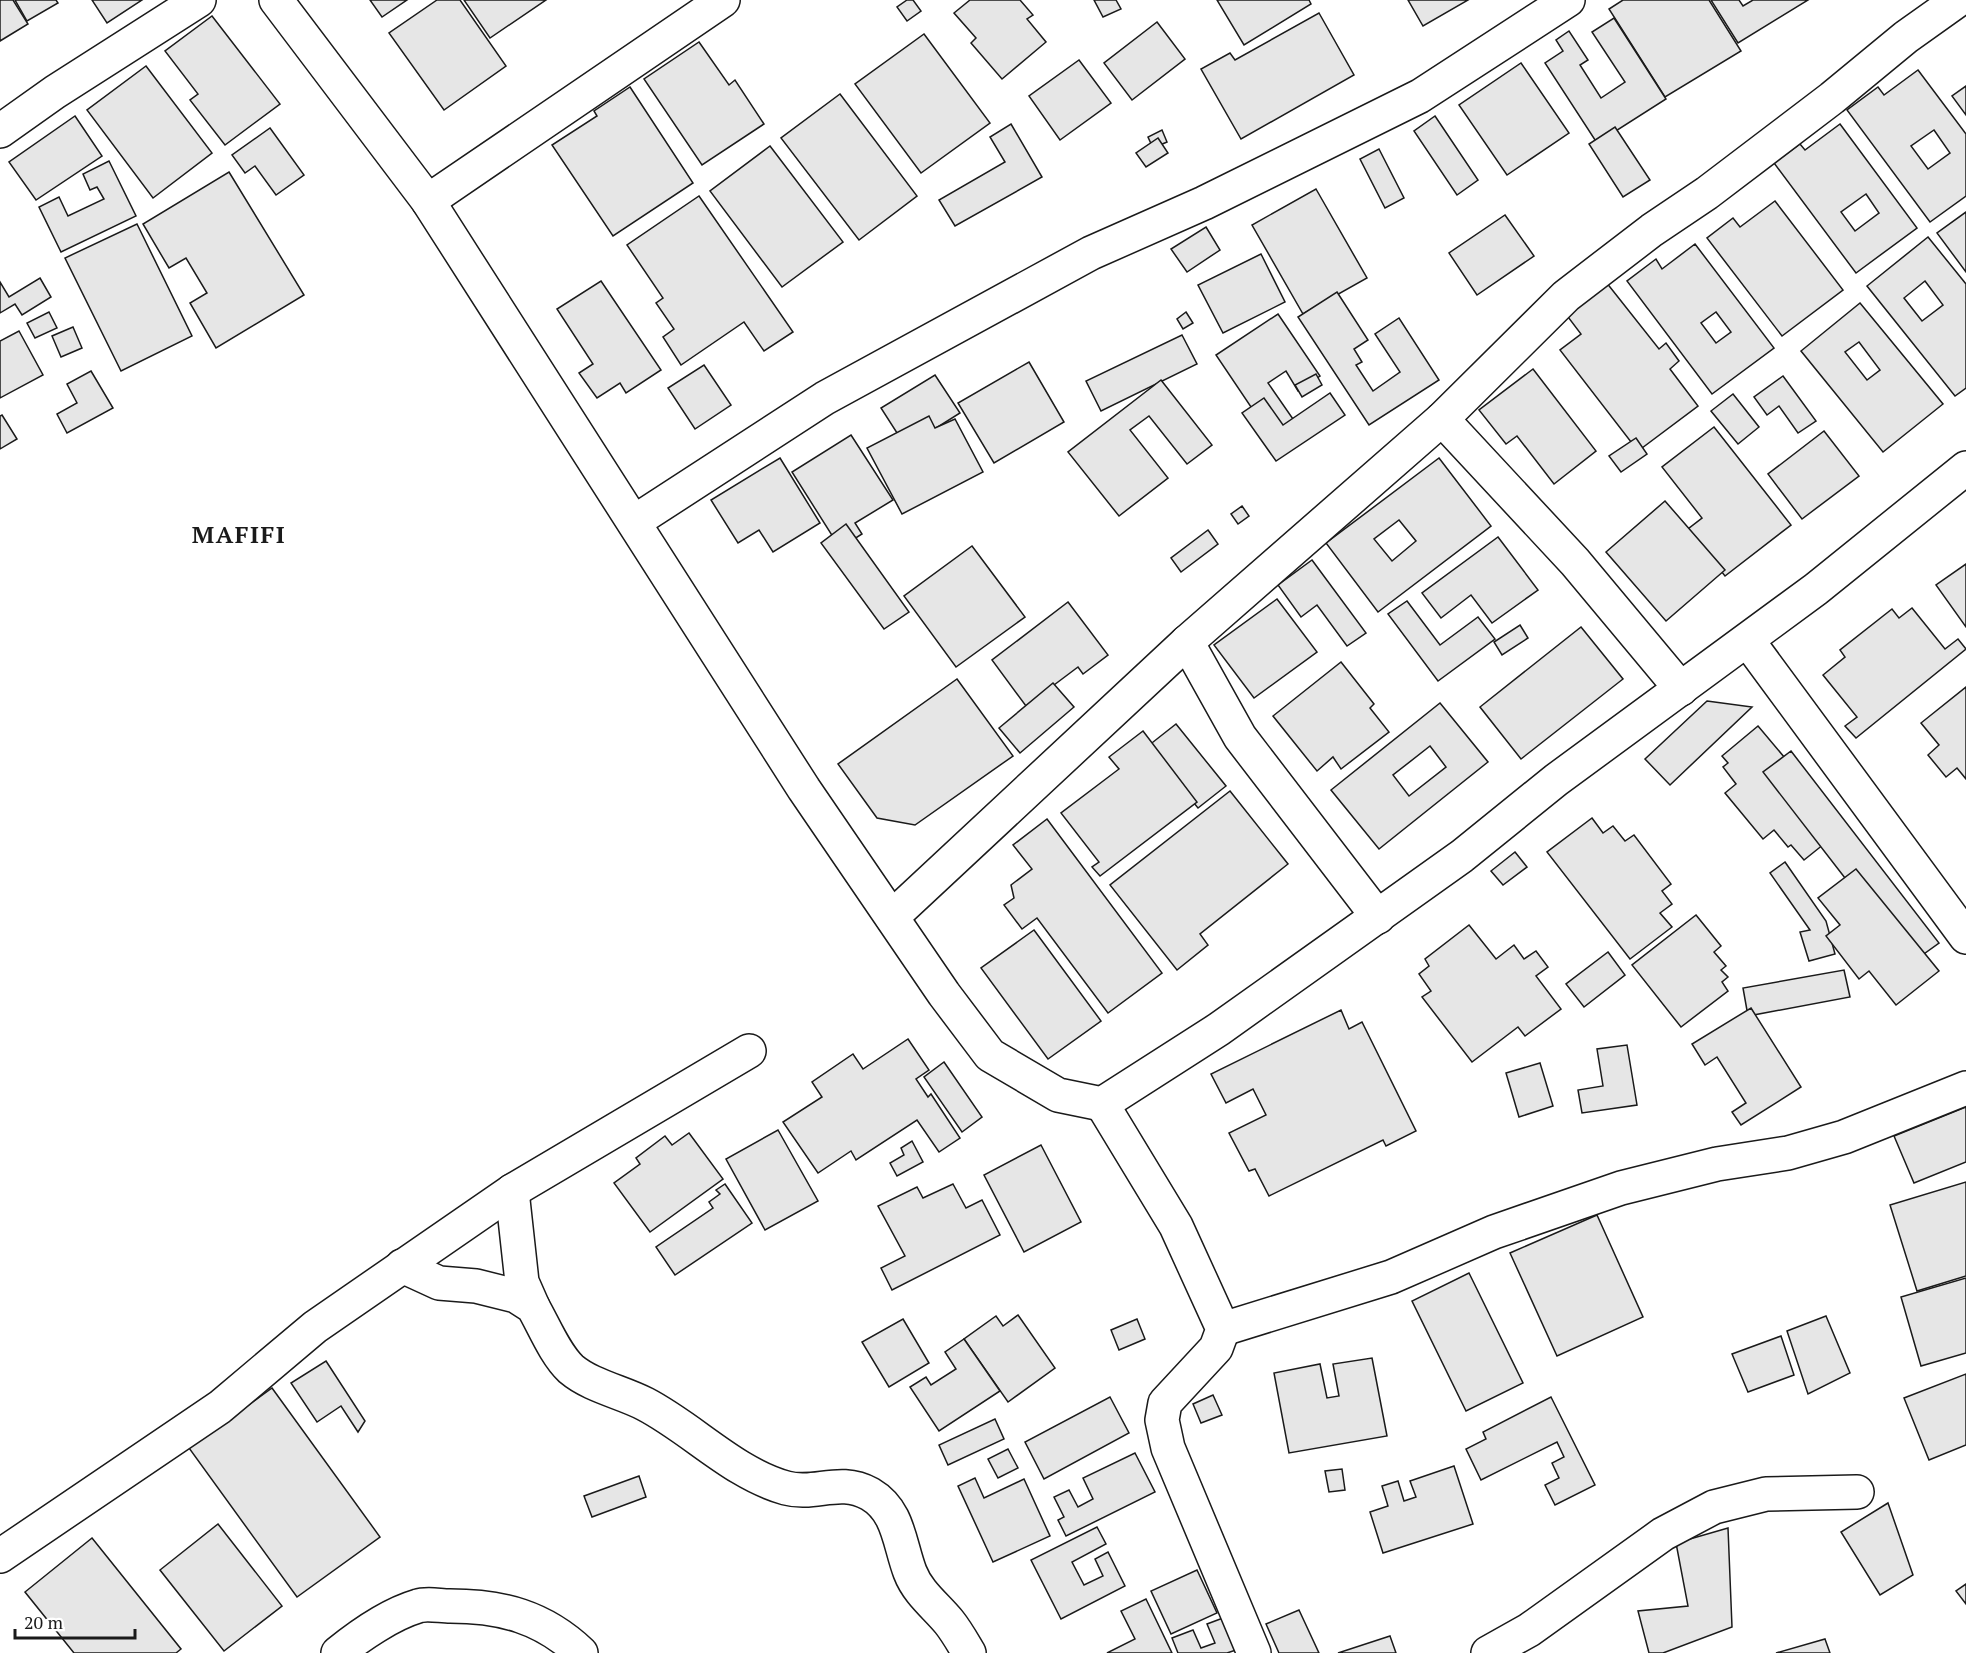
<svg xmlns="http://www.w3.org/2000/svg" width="1966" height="1653" viewBox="0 0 1966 1653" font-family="'PT Serif',serif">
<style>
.building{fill:#e6e6e6;stroke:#1a1a1a;stroke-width:1.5;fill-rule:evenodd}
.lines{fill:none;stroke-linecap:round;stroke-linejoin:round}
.minor-casing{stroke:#1a1a1a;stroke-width:36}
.minor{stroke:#fff;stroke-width:33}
.labels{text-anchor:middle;stroke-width:4.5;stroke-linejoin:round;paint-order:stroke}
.district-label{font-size:24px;font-weight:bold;letter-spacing:1.5px;fill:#1a1a1a;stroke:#fff}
</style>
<rect width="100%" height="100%" fill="#fff"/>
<g class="building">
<polygon points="0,0 13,0 28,24 0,41"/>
<polygon points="15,0 56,0 58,3 27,21"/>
<polygon points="92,0 142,0 107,23"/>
<polygon points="370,0 407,0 382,17"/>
<polygon points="437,0 460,0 506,66 444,110 389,33"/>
<polygon points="464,0 546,0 490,38"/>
<polygon points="907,0 913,0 921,11 907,21 897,7"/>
<polygon points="970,0 1020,0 1033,15 1027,19 1046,42 1002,79 971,43 976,38 954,13"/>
<polygon points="1094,0 1116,0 1121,9 1103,17"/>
<polygon points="1217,0 1309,0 1311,4 1244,45"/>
<polygon points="1408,0 1468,0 1423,26"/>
<polygon points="1623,0 1709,0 1741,51 1665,97 1609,9"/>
<polygon points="1711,0 1739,0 1743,6 1753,0 1808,0 1738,43"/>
<polygon points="1319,13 1354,75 1241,139 1201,69 1230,53 1235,60"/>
<polygon points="212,16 280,104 225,145 190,100 198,94 165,51"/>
<polygon points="1614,18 1666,99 1597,143 1545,63 1563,51 1556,40 1569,31 1588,60 1580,65 1601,98 1625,82 1592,32"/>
<polygon points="1157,22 1185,59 1132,100 1104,63"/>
<polygon points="924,34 990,123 921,173 855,84"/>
<polygon points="699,42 729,85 735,80 764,124 702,165 644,79"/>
<polygon points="1079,60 1111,103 1060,140 1029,96"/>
<polygon points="1521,63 1569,133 1507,175 1459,105"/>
<polygon points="146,66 212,153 153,198 87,110"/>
<path d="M 1918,70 L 1966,134 L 1966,196 L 1930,222 L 1847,110 L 1878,87 L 1884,95 ZM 1934,130 L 1950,153 L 1928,169 L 1911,146 Z"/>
<polygon points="1966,86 1966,115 1952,96"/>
<polygon points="630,87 693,183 613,236 552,145 597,116 594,111"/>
<polygon points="840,94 917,196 859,240 781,138"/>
<polygon points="75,116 102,156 36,200 9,162"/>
<polygon points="1435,116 1478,180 1457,195 1414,131"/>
<polygon points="1011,124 1042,177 955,226 939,200 1005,162 990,137"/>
<path d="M 1840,124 L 1917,228 L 1856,273 L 1774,163 L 1800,144 L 1805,150 ZM 1866,194 L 1879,213 L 1855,231 L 1841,212 Z"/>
<polygon points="1615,127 1650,180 1623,197 1589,144"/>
<polygon points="270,128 304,175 276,195 255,166 245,173 232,155"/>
<polygon points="1162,130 1167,142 1153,148 1148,137"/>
<polygon points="1158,138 1168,153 1146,167 1136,153"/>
<polygon points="770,146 843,242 782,287 710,191"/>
<polygon points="1379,149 1404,198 1385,208 1360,159"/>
<polygon points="109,161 136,216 61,252 39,207 59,197 68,216 104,199 97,187 90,190 83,174"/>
<polygon points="229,172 304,295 216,348 190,303 207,293 186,258 169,268 143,224"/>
<polygon points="1316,189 1367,278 1303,314 1252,225"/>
<polygon points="699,196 793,332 764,351 744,322 681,365 663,337 674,329 656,303 663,298 627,245"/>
<polygon points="1775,201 1843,290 1782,336 1707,238 1733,218 1740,227"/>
<polygon points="1966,212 1966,272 1937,233"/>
<polygon points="1505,215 1534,256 1477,295 1449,253"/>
<polygon points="137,224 192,336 121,371 65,258"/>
<polygon points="1206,227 1220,250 1187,272 1171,249"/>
<path d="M 1928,237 L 1966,284 L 1966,388 L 1955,396 L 1867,286 ZM 1925,281 L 1943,305 L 1922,321 L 1904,298 Z"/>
<path d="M 1695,244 L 1774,348 L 1712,394 L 1627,281 L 1656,259 L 1662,269 ZM 1716,312 L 1731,332 L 1716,343 L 1701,323 Z"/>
<polygon points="1261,254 1285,302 1223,333 1198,285"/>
<polygon points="40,278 51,297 22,315 15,304 0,313 0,282 9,297"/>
<polygon points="601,281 661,370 626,393 620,383 597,398 579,373 593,364 557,309"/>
<polygon points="1606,282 1659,349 1666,343 1679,361 1670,369 1698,406 1638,451 1560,350 1581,334 1565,313"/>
<polygon points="1337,292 1368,340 1354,349 1362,362 1356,365 1373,391 1400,372 1375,334 1399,318 1439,380 1369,425 1298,317"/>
<path d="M 1860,303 L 1943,404 L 1883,452 L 1801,351 ZM 1859,342 L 1880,370 L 1867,380 L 1845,352 Z"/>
<polygon points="49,312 57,328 35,338 27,323"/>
<polygon points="1186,312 1193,323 1183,329 1177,319"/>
<polygon points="1278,314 1320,376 1298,391 1286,371 1268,383 1302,432 1278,447 1216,355"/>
<polygon points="73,327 82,348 61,357 52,336"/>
<polygon points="19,331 43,375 0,398 0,341"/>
<polygon points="1182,335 1197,364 1101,411 1086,381"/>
<polygon points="1029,362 1064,422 994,463 958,403"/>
<polygon points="704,365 731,405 695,429 668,388"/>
<polygon points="1533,369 1596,451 1554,484 1517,436 1506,444 1479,410"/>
<polygon points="91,371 113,408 67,433 57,414 77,403 67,384"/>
<polygon points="1316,374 1322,385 1302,397 1295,385"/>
<polygon points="935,375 960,413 906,447 881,408"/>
<polygon points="1783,376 1816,421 1798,433 1779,406 1767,415 1754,397"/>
<polygon points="1161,380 1212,445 1187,464 1149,416 1130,430 1168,478 1119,516 1068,452"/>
<polygon points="1330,393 1345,415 1276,461 1242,413 1264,398 1283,425"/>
<polygon points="1733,394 1759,427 1738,444 1711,411"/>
<polygon points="2,415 17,439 0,449 0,416"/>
<polygon points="929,416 935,428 955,419 983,472 902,514 867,448"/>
<polygon points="1714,427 1791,525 1725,576 1688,529 1702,518 1662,467"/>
<polygon points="1824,431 1859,476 1802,519 1768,474"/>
<polygon points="851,435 893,500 855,523 862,534 840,548 792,472"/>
<polygon points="1636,438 1647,454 1621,472 1609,456"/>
<polygon points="780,458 820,523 773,552 759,530 738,543 711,500"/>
<path d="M 1439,458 L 1491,526 L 1378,612 L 1326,543 ZM 1399,520 L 1416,541 L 1392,561 L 1374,539 Z"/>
<polygon points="1665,501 1725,570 1666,621 1606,552"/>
<polygon points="1242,506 1249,516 1238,524 1231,514"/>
<polygon points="846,524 909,612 884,629 821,543"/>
<polygon points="1208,530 1218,544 1181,572 1171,558"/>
<polygon points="1498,537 1538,590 1492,623 1471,595 1441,618 1422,593"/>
<polygon points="972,546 1025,617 956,667 904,596"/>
<polygon points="1312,560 1366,633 1347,646 1317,605 1301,617 1278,585"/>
<polygon points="1966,564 1966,627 1936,585"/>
<polygon points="1277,599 1317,652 1254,698 1214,645"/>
<polygon points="1407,601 1440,645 1478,617 1495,639 1438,681 1388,614"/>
<polygon points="1068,602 1108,655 1083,674 1078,667 1026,706 992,660"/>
<polygon points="1912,608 1945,649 1958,639 1966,649 1856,738 1845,726 1857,717 1823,675 1845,657 1840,650 1892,609 1899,618"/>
<polygon points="1520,625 1528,638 1502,655 1494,642"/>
<polygon points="1581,627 1623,679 1521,759 1480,707"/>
<polygon points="1341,662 1374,704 1370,708 1389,732 1341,769 1333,757 1317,771 1273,716"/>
<polygon points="957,679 1013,756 915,825 877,818 838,764"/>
<polygon points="1053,683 1074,707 1020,753 999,728"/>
<polygon points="1966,687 1966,779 1957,768 1946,777 1928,755 1939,745 1921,723"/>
<polygon points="1707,701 1752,707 1670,785 1645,759"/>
<path d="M 1440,703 L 1488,762 L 1379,849 L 1331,790 ZM 1430,746 L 1446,767 L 1409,796 L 1393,775 Z"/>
<polygon points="1176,724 1226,786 1198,808 1148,746"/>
<polygon points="1758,726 1844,828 1804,860 1791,845 1788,847 1774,830 1763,839 1725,793 1736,784 1723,767 1728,763 1722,756"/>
<polygon points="1143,731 1197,802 1100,876 1092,867 1099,862 1061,813 1119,769 1109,757"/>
<polygon points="1791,751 1939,943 1921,956 1906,935 1896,943 1884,927 1877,933 1839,884 1845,878 1763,772"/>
<polygon points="1230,791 1288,864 1200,934 1208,945 1177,970 1110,885"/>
<polygon points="1592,818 1603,833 1613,826 1625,841 1634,835 1671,884 1662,891 1672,904 1660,913 1672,927 1630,959 1547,852"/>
<polygon points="1047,819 1162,973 1108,1013 1037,918 1022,929 1004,905 1014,898 1011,885 1032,869 1013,845"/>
<polygon points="1515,852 1527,867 1503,885 1491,871"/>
<polygon points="1785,862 1826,921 1835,954 1809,961 1800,932 1810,930 1770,873"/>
<polygon points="1856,869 1939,971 1896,1005 1869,971 1859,979 1826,936 1840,925 1818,898"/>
<polygon points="1696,915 1721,946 1714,952 1726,966 1721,970 1728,977 1722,982 1728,991 1681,1027 1632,965"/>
<polygon points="1469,925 1496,959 1514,945 1524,959 1536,951 1548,967 1536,976 1561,1009 1525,1036 1518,1027 1472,1062 1422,997 1431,991 1419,974 1429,966 1425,959"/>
<polygon points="1034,930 1101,1021 1048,1059 981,968"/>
<polygon points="1608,952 1625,975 1584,1007 1566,984"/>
<polygon points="1844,970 1850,997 1748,1016 1743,988"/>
<polygon points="1751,1008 1801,1087 1741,1125 1732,1112 1746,1103 1717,1057 1705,1065 1692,1044"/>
<polygon points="1341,1010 1349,1029 1362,1022 1416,1131 1386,1146 1383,1140 1269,1196 1255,1169 1249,1171 1229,1133 1266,1115 1253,1089 1226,1103 1211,1074"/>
<polygon points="908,1039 929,1070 916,1079 928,1097 931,1094 960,1138 939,1152 917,1120 856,1160 851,1151 818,1173 783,1122 822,1097 812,1082 853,1054 863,1069"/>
<polygon points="1627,1045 1637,1105 1582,1113 1578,1090 1603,1086 1597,1049"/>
<polygon points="944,1062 982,1117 962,1132 924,1077"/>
<polygon points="1540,1063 1553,1106 1519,1117 1506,1073"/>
<polygon points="1966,1107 1966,1162 1914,1183 1894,1136"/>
<polygon points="778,1130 818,1201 765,1230 726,1159"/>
<polygon points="689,1133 723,1179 650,1232 614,1183 640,1164 636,1158 665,1136 672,1145"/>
<polygon points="912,1141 923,1162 897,1176 890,1163 904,1155 901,1148"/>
<polygon points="1041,1145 1081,1222 1024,1252 984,1175"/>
<polygon points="1966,1182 1966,1276 1917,1291 1890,1205"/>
<polygon points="725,1184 752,1223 675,1275 656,1247 713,1208 709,1202 720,1194 716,1190"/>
<polygon points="953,1184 966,1208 982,1200 1000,1235 892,1290 881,1268 905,1256 878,1206 917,1187 923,1198"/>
<polygon points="1597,1215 1643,1317 1557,1356 1510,1253"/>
<polygon points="1469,1273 1523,1383 1466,1411 1412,1301"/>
<polygon points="1966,1278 1966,1353 1921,1366 1901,1297"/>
<polygon points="1018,1315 1055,1368 1008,1402 964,1339 996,1316 1003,1326"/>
<polygon points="1826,1316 1850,1373 1808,1394 1787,1331"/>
<polygon points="903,1319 929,1363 889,1387 862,1342"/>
<polygon points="1137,1319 1145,1339 1119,1350 1111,1330"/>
<polygon points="1781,1336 1794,1375 1748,1392 1732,1354"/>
<polygon points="964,1339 1000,1391 939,1431 910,1387 926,1377 931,1385 956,1369 945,1352"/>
<polygon points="1372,1358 1387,1436 1289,1453 1274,1373 1320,1364 1327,1398 1339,1396 1333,1364"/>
<polygon points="326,1361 365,1421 358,1432 341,1406 317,1422 291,1383"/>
<polygon points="1966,1374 1966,1445 1929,1460 1904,1398"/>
<polygon points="272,1388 380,1537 297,1597 189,1448"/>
<polygon points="1213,1395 1222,1415 1201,1423 1193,1404"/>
<polygon points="1110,1397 1129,1433 1044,1479 1025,1442"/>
<polygon points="1551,1397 1595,1485 1555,1505 1545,1485 1559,1478 1552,1463 1564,1457 1557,1442 1481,1480 1466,1449 1486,1439 1483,1432"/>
<polygon points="995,1419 1004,1439 948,1465 939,1445"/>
<polygon points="1008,1449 1018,1468 998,1478 988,1459"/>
<polygon points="1135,1453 1155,1492 1066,1536 1058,1520 1064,1517 1054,1497 1069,1490 1078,1507 1093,1499 1083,1478"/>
<polygon points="1454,1466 1473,1524 1383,1553 1370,1512 1388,1506 1382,1486 1398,1481 1404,1501 1416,1497 1410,1481"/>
<polygon points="1342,1469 1345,1490 1329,1492 1325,1471"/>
<polygon points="639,1476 646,1497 592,1517 584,1496"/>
<polygon points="975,1478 984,1498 1024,1479 1050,1536 993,1562 958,1486"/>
<polygon points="1888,1503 1913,1575 1880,1595 1841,1532"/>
<polygon points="218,1524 282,1606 224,1651 160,1570"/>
<polygon points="1097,1527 1106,1544 1072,1562 1084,1585 1103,1576 1095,1559 1108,1552 1125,1586 1061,1619 1031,1560"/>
<polygon points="1728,1528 1732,1627 1663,1653 1649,1653 1638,1611 1688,1606 1676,1543"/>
<polygon points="92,1538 181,1649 176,1653 74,1653 25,1592"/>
<polygon points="1197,1570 1217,1613 1171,1634 1151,1591"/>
<polygon points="1966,1584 1966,1604 1956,1591"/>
<polygon points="1146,1599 1172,1653 1107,1653 1135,1639 1121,1611"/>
<polygon points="1299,1610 1319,1653 1279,1653 1266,1624"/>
<polygon points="1223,1618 1236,1650 1227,1653 1178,1653 1172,1638 1193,1630 1201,1648 1215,1643 1207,1624"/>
<polygon points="1390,1636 1396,1653 1338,1653"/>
<polygon points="1825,1639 1830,1653 1776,1653"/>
</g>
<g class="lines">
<g class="minor-casing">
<g id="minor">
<polyline points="276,0 428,201 804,789 944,994 990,1055 1058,1095 1102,1104 1219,1029 1462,856 1556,780 1816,589 1966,468"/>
<polyline points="0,131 55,92 199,0"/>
<polyline points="428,201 723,0"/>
<polyline points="1442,419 1575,562 1681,689"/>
<polyline points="634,522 825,398 1091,253 1204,203 1420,96 1568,0"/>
<polyline points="1748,641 1966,937"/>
<polyline points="1187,642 1240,737 1378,917"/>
<polyline points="892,917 1187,642 1442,419 1566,296 1652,230 1707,193 1832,98 1906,37 1958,0"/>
<polyline points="1102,1104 1176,1226 1223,1329 1216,1348 1165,1403 1162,1420 1168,1448 1254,1653"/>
<polyline points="512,1191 522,1282 533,1307"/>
<path d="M 402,1266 L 439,1283 L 476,1286 L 516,1296 L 533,1307 C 544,1326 555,1354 571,1369 C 591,1386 622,1392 645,1404 C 693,1429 733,1473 786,1488 C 816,1496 839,1477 870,1494 C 899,1511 899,1543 910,1572 C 918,1593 936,1606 949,1622 C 957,1632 963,1643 969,1653"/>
<polyline points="1223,1329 1391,1277 1494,1232 1621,1188 1717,1164 1788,1153 1844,1137 1966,1088"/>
<polyline points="0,1556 220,1407 315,1327 512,1191 749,1051"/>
<path d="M 338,1653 C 359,1636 391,1614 418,1606 C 427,1603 440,1606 450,1606 C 502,1606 543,1617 581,1653"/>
<polyline points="1488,1653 1529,1630 1663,1534 1714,1507 1766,1494 1857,1492"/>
</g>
</g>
<use href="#minor" class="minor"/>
</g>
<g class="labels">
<g class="district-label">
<text x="239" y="543">MAFIFI</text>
</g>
</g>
<path d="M15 1629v9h120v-9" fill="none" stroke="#1a1a1a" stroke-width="3"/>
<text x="24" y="1629" font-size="18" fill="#1a1a1a" stroke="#ffffff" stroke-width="4.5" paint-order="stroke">20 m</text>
</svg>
